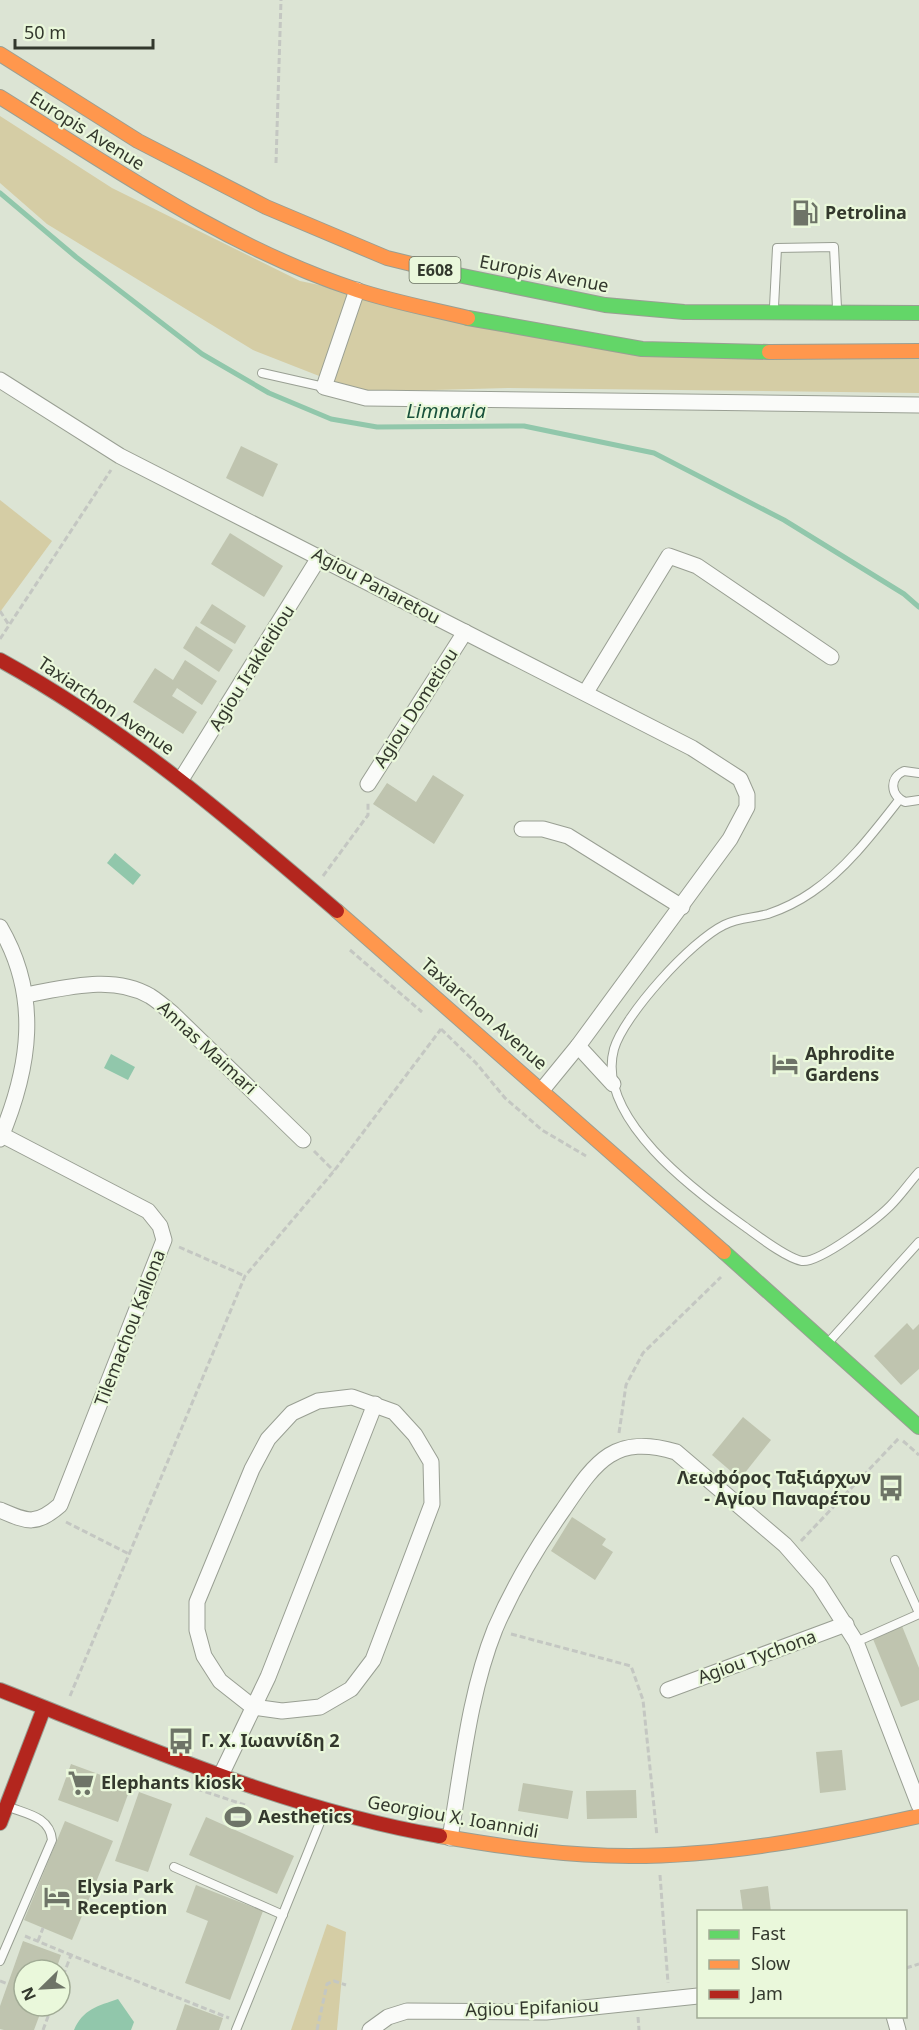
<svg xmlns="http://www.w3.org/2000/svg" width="919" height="2030" viewBox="0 0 919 2030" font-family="'Noto Sans',sans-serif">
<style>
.green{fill:#d5cda5}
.water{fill:#91c7ab}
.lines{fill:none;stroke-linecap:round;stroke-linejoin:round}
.stream{stroke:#91c7ab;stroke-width:5}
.building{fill:#bfc4af}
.lane-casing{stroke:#999f93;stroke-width:10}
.street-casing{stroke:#999f93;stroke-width:17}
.fast-casing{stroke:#999f93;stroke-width:16}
.slow-casing{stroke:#999f93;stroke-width:16}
.jam-casing{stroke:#999f93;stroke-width:16}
.path{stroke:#c4c7c2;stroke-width:3;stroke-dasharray:6 3;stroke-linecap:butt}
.lane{stroke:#fafbf9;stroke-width:8}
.street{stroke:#fafbf9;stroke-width:15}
.fast{stroke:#63d668;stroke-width:14}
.slow{stroke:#ff974d;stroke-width:14}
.jam{stroke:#b3261e;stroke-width:14}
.labels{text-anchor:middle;stroke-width:4.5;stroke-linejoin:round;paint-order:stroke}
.shield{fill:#eaf8db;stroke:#6a7261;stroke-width:1.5}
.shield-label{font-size:16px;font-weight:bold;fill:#33382d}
.street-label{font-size:18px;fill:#33382d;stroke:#eaf8db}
.poi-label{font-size:18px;font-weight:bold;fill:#33382d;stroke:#eaf8db;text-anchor:start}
.water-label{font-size:20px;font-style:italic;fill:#19523c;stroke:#eaf8db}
</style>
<rect width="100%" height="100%" fill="#dce4d4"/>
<g class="green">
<polygon points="0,116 112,188 300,281 650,353 919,354 919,393 508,388 360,392 253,350 47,224 0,183"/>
<polygon points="0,500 52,541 0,612"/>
<polygon points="327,1924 346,1932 337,2030 291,2030"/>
</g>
<g class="water">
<polygon points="115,853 141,875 133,885 107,863"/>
<polygon points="111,1054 135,1067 128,1080 104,1068"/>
<path d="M 118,1999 L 134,2022 L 131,2030 L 74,2030 C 83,2009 98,2006 118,1999 Z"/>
</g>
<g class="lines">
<polyline class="stream" points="0,193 76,257 202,354 269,393 331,419 377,427 524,426 654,453 784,520 904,594 919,607"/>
</g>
<g class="building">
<polygon points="241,446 278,464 263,497 226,478"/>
<polygon points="230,533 283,566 264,597 211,564"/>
<polygon points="212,604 246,626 235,644 200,623"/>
<polygon points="196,626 233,650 219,672 183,648"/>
<polygon points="185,660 217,681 202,705 177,688 172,696 197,712 183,734 133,702 155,668 173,680"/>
<polygon points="433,775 464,795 434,844 373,804 387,783 416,802"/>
<polygon points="907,1323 913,1330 919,1324 919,1369 901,1385 874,1356"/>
<polygon points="743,1417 771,1440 740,1479 712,1455"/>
<polygon points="572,1517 606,1539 602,1545 613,1552 595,1580 551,1551"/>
<polygon points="902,1626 919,1668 919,1700 901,1707 873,1639"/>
<polygon points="842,1750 846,1790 820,1793 816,1752"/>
<polygon points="71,1764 131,1786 118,1822 58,1800"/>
<polygon points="523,1783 573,1791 568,1819 518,1811"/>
<polygon points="636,1790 637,1818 587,1819 586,1791"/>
<polygon points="139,1792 172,1804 148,1872 115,1861"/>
<polygon points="206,1817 294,1856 277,1894 189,1855"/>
<polygon points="65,1821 113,1841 72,1940 24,1920"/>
<polygon points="196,1885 263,1911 230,2000 185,1983 208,1921 186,1912"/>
<polygon points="768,1886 771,1912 743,1912 740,1890"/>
<polygon points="23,1941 61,1955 56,1970 24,1970 24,2006 43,2006 34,2030 4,2030 0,2029 0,2006"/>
<polygon points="185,2004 223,2018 219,2030 176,2030"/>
</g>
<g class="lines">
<g class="lane-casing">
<g id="lane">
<polyline points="774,307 777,248 834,247 837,308"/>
<polyline points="262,373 324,387"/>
<path d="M 919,773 L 904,771 C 889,778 890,795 905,802 L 919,800"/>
<path d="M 899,800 C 874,832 846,869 812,892 C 799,901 783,909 768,914 C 754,918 737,918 724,925 C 691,941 624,1015 614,1049 C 595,1118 696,1192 744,1226 C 758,1236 786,1258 802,1261 C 820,1263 877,1219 890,1206 C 900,1196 909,1183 919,1172"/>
<polyline points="827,1344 919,1242"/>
<polyline points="895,1560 919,1613"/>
<polyline points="856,1642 919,1614"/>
<polyline points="174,1867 283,1915"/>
<path d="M 0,1961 L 52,1840 C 50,1817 27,1814 9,1807"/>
<polyline points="236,2030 325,1810"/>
</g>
</g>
<g class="street-casing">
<g id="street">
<polyline points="357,290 324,387 366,398 919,405"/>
<polyline points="0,380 120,456 692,748 740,779 747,795 747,807 730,839 578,1046 542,1090"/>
<polyline points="586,692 669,556 697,566 831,657"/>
<polyline points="182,778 320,556"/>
<polyline points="368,784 465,632"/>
<polyline points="522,829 543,829 568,836 682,907"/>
<path d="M 0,927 C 41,997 30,1068 0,1139"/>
<path d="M 25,995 C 65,988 113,974 150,996 C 158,1001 166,1008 173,1014 L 303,1140"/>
<polyline points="578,1046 613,1084"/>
<polygon points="352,1397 394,1412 415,1435 431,1462 432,1504 373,1660 351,1689 320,1707 282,1711 253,1707 220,1681 204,1656 197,1630 197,1602 252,1469 268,1439 292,1413 318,1401"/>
<path d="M 0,1510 C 28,1522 36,1526 60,1505 L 164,1240 L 160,1226 L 148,1211 L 2,1135"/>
<polyline points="668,1690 846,1624"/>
<polyline points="221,1775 268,1677 375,1404"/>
<path d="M 450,1838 C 462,1769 469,1694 495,1629 C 513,1587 537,1547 563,1510 C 595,1463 613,1433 676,1452 L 785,1545 L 819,1584 L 856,1642 L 919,1805"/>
<polyline points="894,2016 898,2030"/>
<polyline points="370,2030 388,2017 407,2011 546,2012 698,1996"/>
</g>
</g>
<g class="fast-casing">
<g id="fast">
<polyline points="448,273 605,305 684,312 919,313"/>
<polyline points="468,318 642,349 769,352"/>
<polyline points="724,1252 919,1427"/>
</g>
</g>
<g class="slow-casing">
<g id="slow">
<polyline points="0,54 138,141 266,207 387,258 448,273"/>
<path d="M 0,97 C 114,168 228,248 357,290 C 393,302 431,309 468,318"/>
<polyline points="769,352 919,351"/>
<polyline points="337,911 724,1252"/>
<path d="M 440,1836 C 503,1847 566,1856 630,1856 C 728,1856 824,1837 919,1816"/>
</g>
</g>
<g class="jam-casing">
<g id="jam">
<path d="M 0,660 C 124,728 230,819 337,911"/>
<path d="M 0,1690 C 140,1745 292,1811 440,1836"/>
<polyline points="0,1823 44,1708"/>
</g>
</g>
<g class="path">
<polyline points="276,163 281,0"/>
<polyline points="0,611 9,625"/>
<polyline points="0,639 111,470"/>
<polyline points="323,876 368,815 368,801"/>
<polyline points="350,950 422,1012"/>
<polyline points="441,1029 476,1063 505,1098 542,1130 586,1156"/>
<polyline points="314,1151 334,1171"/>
<polyline points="179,1247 245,1276"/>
<polyline points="619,1433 626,1385 643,1353 721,1277"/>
<polyline points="903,1441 919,1455"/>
<polyline points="66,1522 129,1554"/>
<polyline points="801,1541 899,1438"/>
<polyline points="511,1634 631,1666 643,1700 657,1836"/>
<polyline points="70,1696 245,1276 334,1171 441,1029"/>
<polyline points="197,1789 245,1805"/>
<polyline points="660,1875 668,1983"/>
<polyline points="25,1936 71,1955"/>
<polyline points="38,1941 43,1928"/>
<polyline points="906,1968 919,1964"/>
<polyline points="0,1981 8,1984"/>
<polyline points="60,1984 71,1955 229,2018"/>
<polyline points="638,2017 639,2030"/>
<polyline points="43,2030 52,2006"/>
<polyline points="317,2030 327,1984 334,1981 346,1985"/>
</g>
<use href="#lane" class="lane"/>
<use href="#street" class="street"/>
<use href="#fast" class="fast"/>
<use href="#slow" class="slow"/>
<use href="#jam" class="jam"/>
</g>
<defs>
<g id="fuel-bare" transform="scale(2.07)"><path d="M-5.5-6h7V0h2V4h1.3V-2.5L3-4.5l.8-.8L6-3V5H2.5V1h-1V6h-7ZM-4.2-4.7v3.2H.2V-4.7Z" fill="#6e7467" stroke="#eaf8db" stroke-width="2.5" paint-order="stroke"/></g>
<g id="hotel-bare" transform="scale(2.07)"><path d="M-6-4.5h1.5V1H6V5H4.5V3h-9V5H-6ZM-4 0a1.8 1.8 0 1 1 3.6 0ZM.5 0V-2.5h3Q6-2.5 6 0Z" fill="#6e7467" stroke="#eaf8db" stroke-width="2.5" paint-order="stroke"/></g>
<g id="bus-bare" transform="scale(2.07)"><path d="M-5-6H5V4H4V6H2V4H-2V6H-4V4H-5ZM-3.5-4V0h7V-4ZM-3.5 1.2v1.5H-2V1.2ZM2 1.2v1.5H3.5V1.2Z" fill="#6e7467" stroke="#eaf8db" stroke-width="2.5" paint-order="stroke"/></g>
<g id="supermarket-bare" transform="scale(2.07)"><path d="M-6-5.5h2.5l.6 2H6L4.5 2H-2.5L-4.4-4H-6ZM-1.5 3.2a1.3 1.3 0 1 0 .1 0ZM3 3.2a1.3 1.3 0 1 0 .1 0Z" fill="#6e7467" stroke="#eaf8db" stroke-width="2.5" paint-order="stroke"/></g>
<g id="stadium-bare" transform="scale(2.07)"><path d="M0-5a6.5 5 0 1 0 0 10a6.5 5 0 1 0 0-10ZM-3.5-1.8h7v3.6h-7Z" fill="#6e7467" stroke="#eaf8db" stroke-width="2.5" paint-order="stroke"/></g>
</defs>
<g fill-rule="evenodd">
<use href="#fuel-bare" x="805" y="213"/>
<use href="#hotel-bare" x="785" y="1064"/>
<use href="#bus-bare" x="891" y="1488"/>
<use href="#bus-bare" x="181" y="1741"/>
<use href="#supermarket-bare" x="81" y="1783"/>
<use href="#stadium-bare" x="238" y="1817"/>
<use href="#hotel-bare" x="57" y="1897"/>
</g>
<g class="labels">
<rect class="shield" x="409.5" y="257" width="51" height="26" rx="4.5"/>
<g class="shield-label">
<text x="435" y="276">E608</text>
</g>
<g class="street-label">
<text transform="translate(87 131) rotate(32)" y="6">Europis Avenue</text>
<text transform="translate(544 274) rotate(11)" y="6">Europis Avenue</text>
<text transform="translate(376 586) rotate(28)" y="6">Agiou Panaretou</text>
<text transform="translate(252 668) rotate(-58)" y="6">Agiou Irakleidiou</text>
<text transform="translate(106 706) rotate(34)" y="6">Taxiarchon Avenue</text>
<text transform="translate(416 708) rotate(-57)" y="6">Agiou Dometiou</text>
<text transform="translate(484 1014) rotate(41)" y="6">Taxiarchon Avenue</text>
<text transform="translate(207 1048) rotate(43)" y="6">Annas Maimari</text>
<text transform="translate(130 1328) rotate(-69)" y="6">Tilemachou Kallona</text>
<text transform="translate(757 1657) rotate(-20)" y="6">Agiou Tychona</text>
<text transform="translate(453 1817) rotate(10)" y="6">Georgiou X. Ioannidi</text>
<text transform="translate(532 2008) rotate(-2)" y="6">Agiou Epifaniou</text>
</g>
<g class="poi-label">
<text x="825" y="219">Petrolina</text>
<text x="805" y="1060">Aphrodite<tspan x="805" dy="21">Gardens</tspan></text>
<text x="871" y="1484" text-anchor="end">Λεωφόρος Ταξιάρχων<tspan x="871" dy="21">- Αγίου Παναρέτου</tspan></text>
<text x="201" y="1747">Γ. Χ. Ιωαννίδη 2</text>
<text x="101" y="1789">Elephants kiosk</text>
<text x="258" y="1823">Aesthetics</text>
<text x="77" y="1893">Elysia Park<tspan x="77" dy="21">Reception</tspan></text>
</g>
<g class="water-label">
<text x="446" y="418">Limnaria</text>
</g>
</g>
<rect x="697" y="1910" width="210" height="108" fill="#eaf8db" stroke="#a1ab95" stroke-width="1.5"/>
<rect x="709" y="1930" width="30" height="9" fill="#63d668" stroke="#a1ab95" stroke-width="1.5"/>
<text x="751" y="1940" font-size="18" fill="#33382d">Fast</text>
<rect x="709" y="1960" width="30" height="9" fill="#ff974d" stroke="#a1ab95" stroke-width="1.5"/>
<text x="751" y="1970" font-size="18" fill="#33382d">Slow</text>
<rect x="709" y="1990" width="30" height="9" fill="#b3261e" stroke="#a1ab95" stroke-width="1.5"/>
<text x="751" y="2000" font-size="18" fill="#33382d">Jam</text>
<g transform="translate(42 1988) rotate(246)"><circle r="28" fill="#eaf8db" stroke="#a1ab95" stroke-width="1.5"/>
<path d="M0-4.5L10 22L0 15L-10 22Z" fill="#6e7467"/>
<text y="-9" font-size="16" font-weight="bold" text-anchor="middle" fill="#33382d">N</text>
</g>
<path d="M15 39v9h138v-9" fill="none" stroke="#33382d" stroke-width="3"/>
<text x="24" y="39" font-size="18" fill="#33382d" stroke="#eaf8db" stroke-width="4.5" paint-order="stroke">50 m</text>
</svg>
